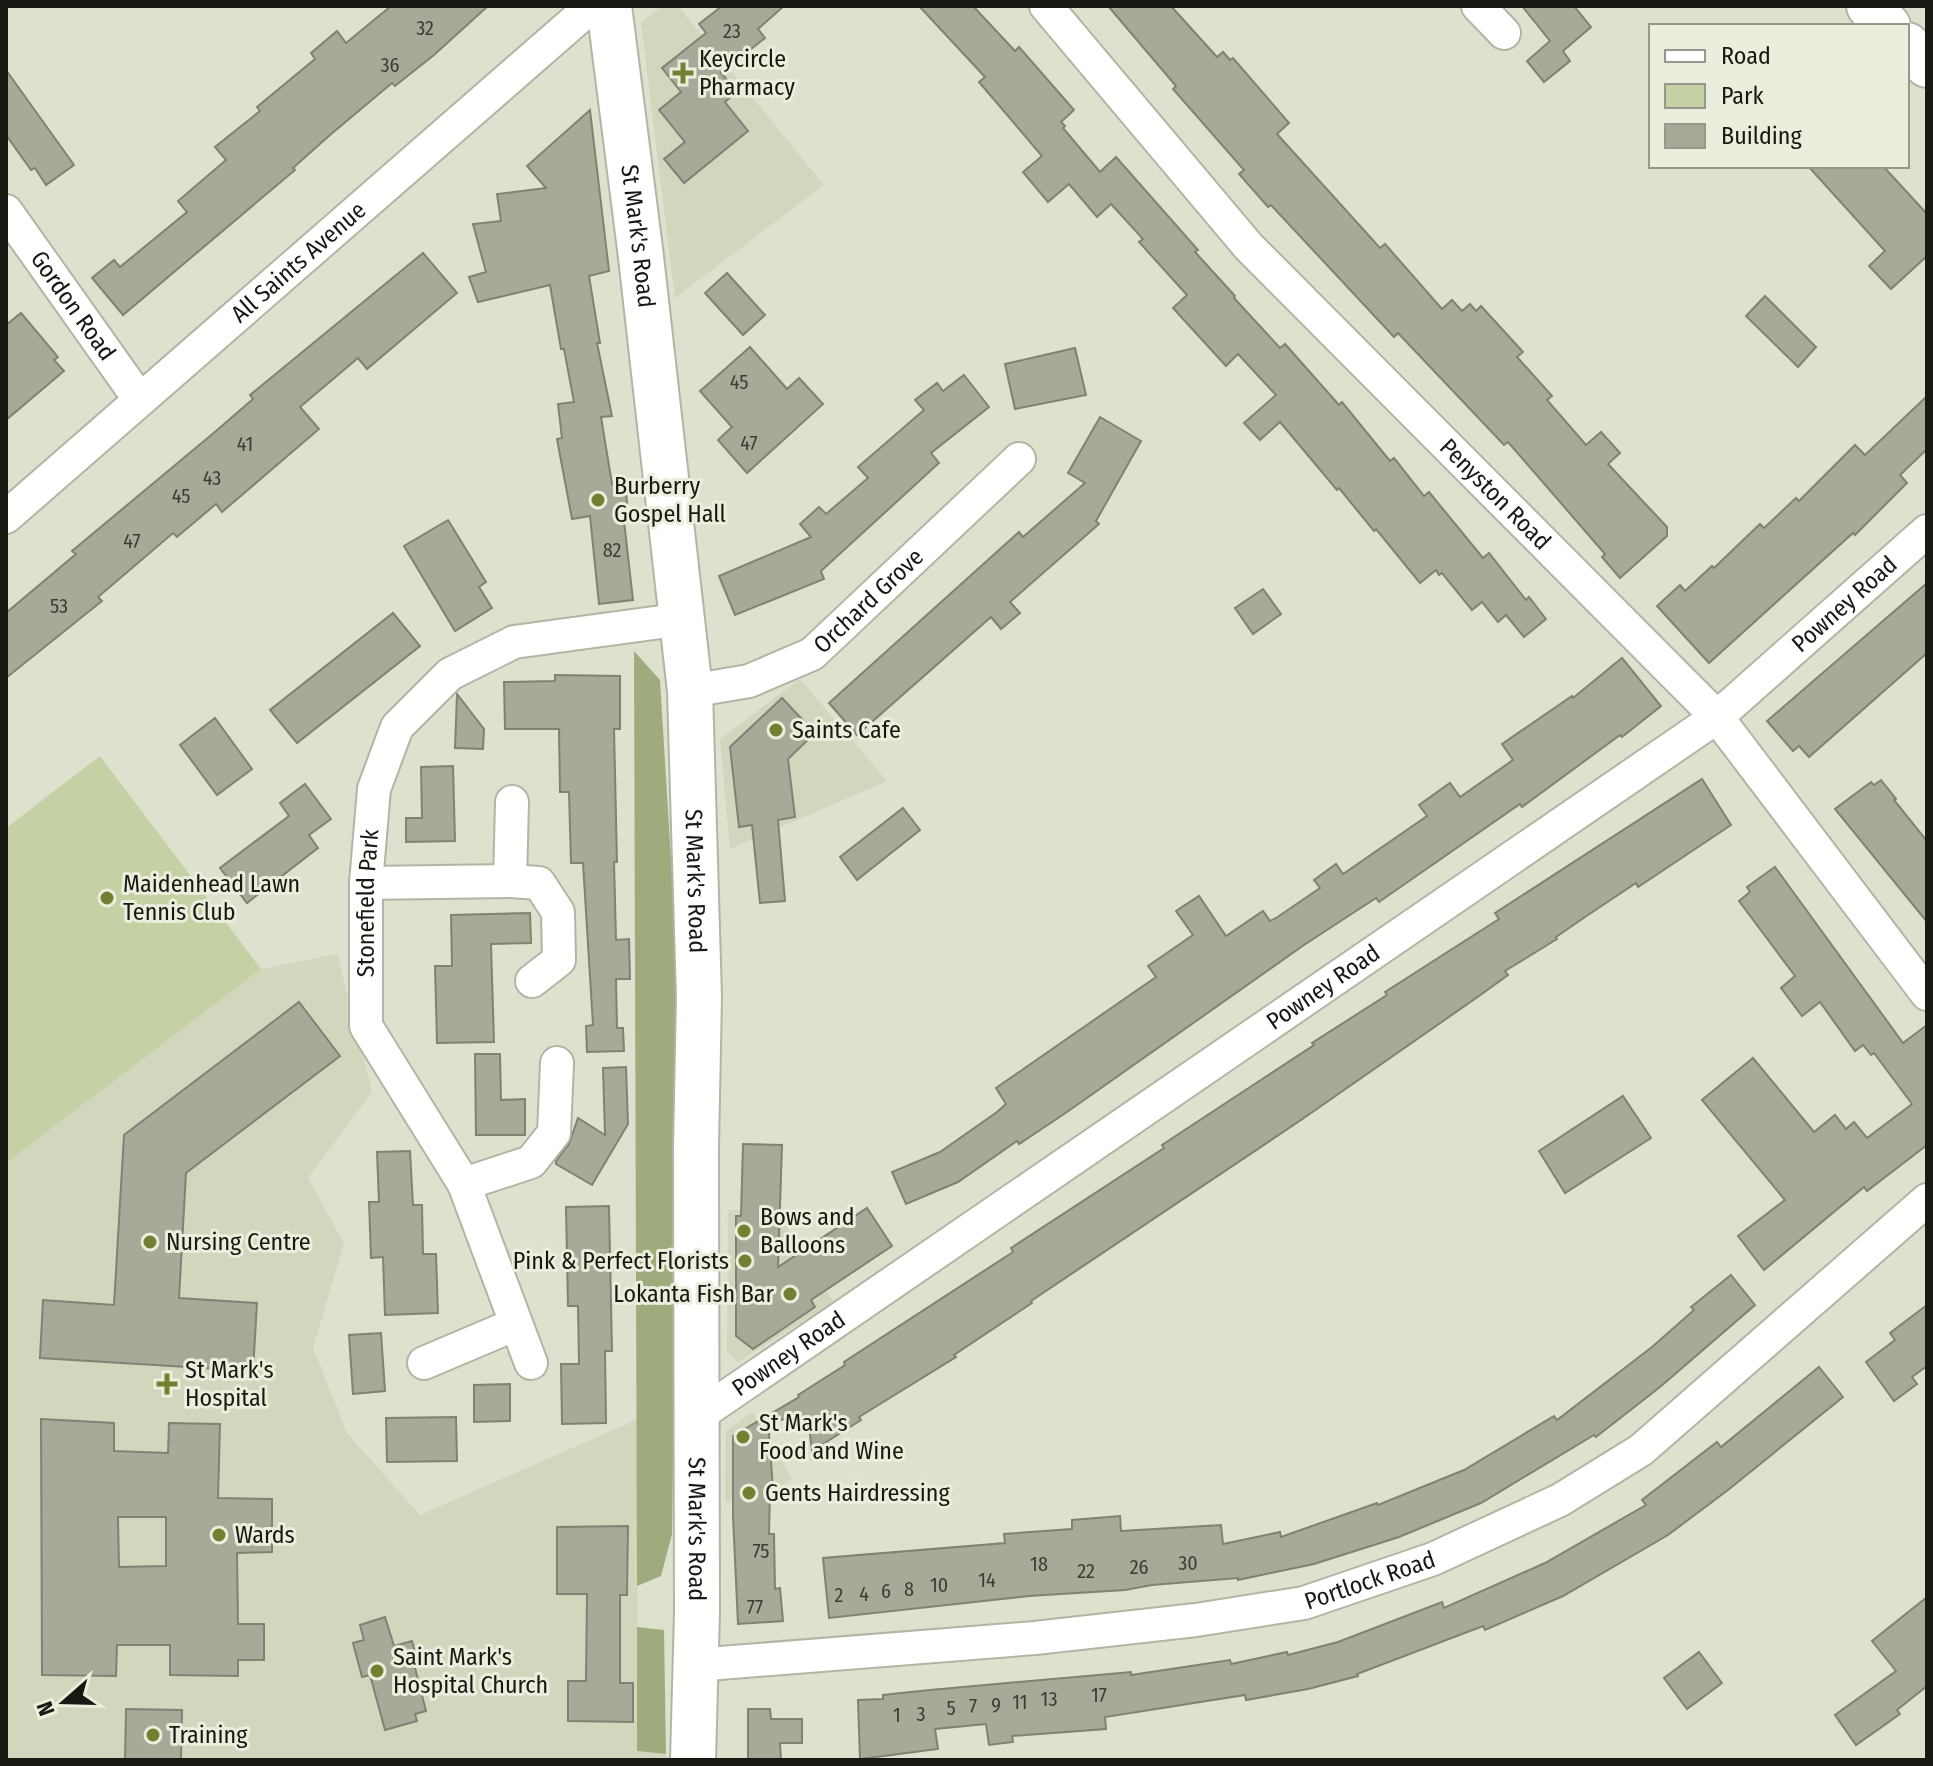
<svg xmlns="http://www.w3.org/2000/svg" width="1933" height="1766" viewBox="0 0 1933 1766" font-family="'Fira Sans Condensed',sans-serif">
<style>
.built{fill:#d0d7bd}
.green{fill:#c5d1a4}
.forest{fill:#9fab7d}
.building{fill:#a5ab98;stroke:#7e8372;stroke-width:2;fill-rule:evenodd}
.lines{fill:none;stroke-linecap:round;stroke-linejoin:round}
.street-casing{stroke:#b1b6a4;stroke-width:36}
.secondary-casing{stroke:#b1b6a4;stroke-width:48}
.primary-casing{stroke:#b1b6a4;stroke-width:48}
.street{stroke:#fff;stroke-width:32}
.secondary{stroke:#fff;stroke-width:44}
.primary{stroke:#fff;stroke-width:44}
.poi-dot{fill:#718131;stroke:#e9efdc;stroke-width:3}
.labels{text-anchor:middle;stroke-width:6;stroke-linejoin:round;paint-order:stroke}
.number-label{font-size:20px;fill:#3a3e34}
.poi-label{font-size:24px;fill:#171912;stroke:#e9efdc;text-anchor:start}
.street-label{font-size:24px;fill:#171912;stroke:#e9efdc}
</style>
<rect width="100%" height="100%" fill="#dce2ce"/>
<g class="built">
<polygon points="663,6 678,6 824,185 675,298 641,23"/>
<polygon points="800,679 887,781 730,849 720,739"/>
<polygon points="337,954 372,1092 308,1178 344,1243 313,1348 347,1433 420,1515 638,1419 637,1751 666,1754 666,1760 6,1760 6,1163 261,969"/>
<polygon points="728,1210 779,1211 799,1251 834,1302 738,1362 727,1351"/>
<polygon points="752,1412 792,1478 770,1495 725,1502 726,1431"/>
</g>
<polygon class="green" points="100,756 261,969 6,1163 6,828"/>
<g class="forest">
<polygon points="634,651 660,680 680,1006 672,1534 661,1576 637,1586"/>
<polygon points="637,1627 664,1630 666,1754 637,1751"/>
</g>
<g class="building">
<polygon points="391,6 488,6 434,55 395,86 392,83 330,135 293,168 295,170 123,315 92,278 114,260 120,267 187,212 178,201 226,160 215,147 260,111 257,107 315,59 311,53 337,31 346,43"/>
<polygon points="722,6 784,6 758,29 765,38 721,73 737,91 725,102 748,131 684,183 664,159 685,142 659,110 681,92 662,68 706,33 699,24"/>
<polygon points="919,6 973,6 1015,51 1019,47 1074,110 1061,122 1065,126 1063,128 1100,172 1116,157 1198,250 1195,252 1235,296 1234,298 1280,348 1285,344 1339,405 1342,402 1390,461 1394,458 1424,496 1429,492 1483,558 1489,553 1526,600 1529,597 1546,619 1524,637 1506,615 1498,622 1482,602 1472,610 1442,573 1439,575 1436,570 1420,583 1376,529 1374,531 1339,488 1337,490 1280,422 1260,440 1244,423 1276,395 1238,354 1226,366 1173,308 1187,295 1139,242 1143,239 1111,204 1097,217 1069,184 1048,202 1023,172 1042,156 979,82 985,77"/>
<polygon points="1108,6 1171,6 1217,57 1223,52 1230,60 1233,58 1289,123 1277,134 1380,248 1385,244 1442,309 1452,300 1462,311 1470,304 1476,311 1481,306 1523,352 1517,357 1552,396 1547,400 1586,445 1601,432 1620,453 1608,464 1667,527 1667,536 1620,578 1602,557 1605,554 1508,442 1504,445 1398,333 1394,337 1271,205 1268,207 1239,174 1244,170 1173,89 1176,86"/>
<polygon points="1522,6 1574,6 1591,27 1563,51 1570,61 1544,82 1527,61 1550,41"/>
<polygon points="6,70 74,165 46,185 35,168 31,170 6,135"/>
<polygon points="590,110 609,271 589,276 600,343 597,343 612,416 601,417 612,484 625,482 628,512 623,512 633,600 599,604 590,516 572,519 557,439 562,438 558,404 574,402 564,349 561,349 550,285 478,302 469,277 486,272 473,224 501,221 497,194 546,188 527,166"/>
<polygon points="1808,166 1883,166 1927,214 1927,256 1891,289 1869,266 1885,251"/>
<polygon points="423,253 457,293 367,369 358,358 300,407 319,429 222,512 216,504 177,537 173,533 98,597 102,601 6,678 6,613 76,554 72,551 216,431 253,399 250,395"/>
<polygon points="727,273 765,315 743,335 705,293"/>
<polygon points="1765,296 1816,347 1798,367 1746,316"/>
<polygon points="21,313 58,357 54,360 64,371 6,420 6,325"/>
<polygon points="750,347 787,389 799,378 823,404 747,473 718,440 732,427 700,391"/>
<polygon points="1075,348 1086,395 1015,409 1005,364"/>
<polygon points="964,375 989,407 931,453 939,463 821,571 824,579 735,615 719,576 811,537 800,524 819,507 826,514 868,478 858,467 924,410 915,400 937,383 943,391"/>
<polygon points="1927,396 1927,449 1900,475 1907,483 1855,535 1853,533 1709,663 1657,606 1680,585 1685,591 1712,566 1714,568 1760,524 1764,528 1796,498 1799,501 1855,445 1865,455"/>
<polygon points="1100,417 1141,441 1096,521 1099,524 1010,602 1020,613 1001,629 991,617 857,735 829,703 1019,532 1023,537 1085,483 1068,473"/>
<polygon points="448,520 486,582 479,587 492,608 455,631 404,546"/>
<polygon points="1927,583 1927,653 1809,757 1799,746 1793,751 1767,721"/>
<polygon points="1263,589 1281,614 1253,634 1235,608"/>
<polygon points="393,613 420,646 297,743 270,710"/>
<polygon points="1622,658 1661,706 1622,737 1620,735 1522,807 1520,804 1379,902 1376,898 1304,945 1067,1112 1019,1144 1017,1141 958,1182 906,1204 892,1172 940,1152 997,1112 1006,1104 996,1088 1156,977 1148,966 1193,935 1176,911 1199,896 1226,936 1263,911 1270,921 1276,918 1320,888 1314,880 1336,864 1343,874 1427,816 1419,805 1450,783 1460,797 1513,760 1502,744 1572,696 1573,698"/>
<polygon points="555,675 620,676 620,729 614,729 617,862 614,862 616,940 629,939 630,979 616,979 617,1028 623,1028 624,1051 587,1052 586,1026 593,1025 583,863 571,863 569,792 560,792 559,729 505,729 504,682 555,681"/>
<polygon points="457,694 484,729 483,749 455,748"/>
<polygon points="782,698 815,733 788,759 795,817 778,820 785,901 760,903 752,825 739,827 730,747"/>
<polygon points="215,718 252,769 217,795 180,745"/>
<polygon points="453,766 455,841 406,842 406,818 422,818 421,767"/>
<polygon points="1702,779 1731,825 1638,887 1636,883 1588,915 1556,937 1557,939 1505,971 1508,975 1479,996 1301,1120 1031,1301 1032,1303 954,1355 956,1357 859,1417 861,1420 812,1451 808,1417 768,1421 773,1489 770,1491 769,1534 774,1534 775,1589 780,1588 783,1621 738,1624 733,1516 733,1436 799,1397 798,1395 845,1365 844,1362 1013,1252 1011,1248 1164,1148 1162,1145 1314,1045 1312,1043 1387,995 1385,992 1499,919 1495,913"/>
<polygon points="1881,780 1896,799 1894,800 1927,841 1927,922 1835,809 1871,782 1874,785"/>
<polygon points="305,784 331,819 309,835 318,848 247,903 220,868 289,816 280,803"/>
<polygon points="903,808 920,830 857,880 840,857"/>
<polygon points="1775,867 1903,1043 1927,1025 1927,1145 1867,1191 1864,1187 1764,1270 1738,1236 1785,1200 1702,1100 1753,1058 1814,1132 1835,1115 1846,1129 1854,1122 1867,1138 1912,1104 1874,1053 1871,1055 1863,1045 1855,1051 1820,1002 1802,1016 1781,988 1795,976 1739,901 1750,892 1747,887"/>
<polygon points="530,913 531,943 491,944 494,1042 437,1043 435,966 452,966 451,915"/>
<polygon points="299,1002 340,1056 186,1173 179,1298 257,1303 253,1371 40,1358 43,1300 114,1305 124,1135"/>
<polygon points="475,1054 500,1054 501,1100 525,1099 525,1135 476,1135"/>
<polygon points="626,1067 628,1124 592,1185 556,1164 556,1161 569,1144 578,1118 605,1135 603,1068"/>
<polygon points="1623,1096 1651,1138 1565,1193 1539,1151"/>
<polygon points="743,1144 782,1145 778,1267 867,1208 892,1246 811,1300 815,1307 753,1349 736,1336 736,1216 741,1216"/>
<polygon points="410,1151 413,1205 422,1205 423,1254 436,1254 438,1313 385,1315 383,1257 371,1258 369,1202 379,1202 377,1152"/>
<polygon points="609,1206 612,1351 605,1351 606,1423 562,1424 561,1364 579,1364 578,1306 568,1306 566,1207"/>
<polygon points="1731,1275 1755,1305 1660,1387 1596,1437 1594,1435 1481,1503 1399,1537 1314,1564 1238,1580 1238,1578 1152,1585 1125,1590 1029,1596 829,1618 823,1558 1005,1543 1004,1534 1072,1529 1072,1520 1120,1516 1121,1531 1221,1525 1223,1544 1280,1532 1281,1537 1377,1503 1378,1505 1464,1470 1554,1416 1557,1420 1652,1347 1694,1310 1691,1307"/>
<polygon points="1927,1305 1927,1366 1912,1377 1917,1384 1894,1401 1866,1362 1895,1340 1890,1333"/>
<polygon points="381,1333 385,1391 353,1394 349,1335"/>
<polygon points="1819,1367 1843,1397 1728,1490 1668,1535 1563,1596 1485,1630 1483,1626 1357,1674 1358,1676 1308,1689 1246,1700 1245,1695 1105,1717 1106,1729 1012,1736 1013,1742 989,1745 986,1724 935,1729 938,1749 860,1759 858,1700 883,1699 883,1695 930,1690 1131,1672 1131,1675 1230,1660 1231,1664 1287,1652 1288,1655 1338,1642 1442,1602 1444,1608 1545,1563 1646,1505 1642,1500 1717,1442 1721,1447"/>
<polygon points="510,1384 510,1421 474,1422 474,1385"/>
<polygon points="456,1417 457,1461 387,1462 386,1418"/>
<path d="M 41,1419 L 114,1423 L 114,1451 L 168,1453 L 169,1423 L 220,1424 L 218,1498 L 272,1499 L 272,1552 L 237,1553 L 238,1624 L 264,1624 L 264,1660 L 238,1660 L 238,1676 L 170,1675 L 170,1645 L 117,1645 L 116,1676 L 42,1675 ZM 118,1517 L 166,1517 L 166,1566 L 119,1567 Z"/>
<polygon points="628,1526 627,1595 620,1595 620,1683 633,1683 633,1722 568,1721 568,1681 586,1681 587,1594 557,1594 557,1527"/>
<polygon points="1927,1597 1927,1686 1897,1710 1900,1714 1856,1745 1835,1715 1896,1671 1872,1641"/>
<polygon points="385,1617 394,1646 412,1641 418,1663 414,1664 426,1711 415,1714 417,1721 385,1730 370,1675 362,1677 353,1643 364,1640 360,1625"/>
<polygon points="1699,1652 1722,1683 1687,1709 1664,1678"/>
<polygon points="126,1709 182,1710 181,1760 125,1760"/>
<polygon points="748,1709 770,1709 771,1719 802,1719 802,1743 780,1743 781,1760 748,1760"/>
</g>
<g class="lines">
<g class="street-casing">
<g id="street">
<path id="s1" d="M 1046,6 L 1249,247 L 1717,717 L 1927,994"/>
<polyline points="1478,6 1504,33"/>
<path id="s2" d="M 6,211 L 140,400"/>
<path id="s3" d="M 6,517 L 592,6"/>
<path id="s4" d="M 690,691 L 749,681 L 812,654 L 1019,459"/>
<polyline points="510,881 512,802"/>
<polyline points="366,883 510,881 539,883 558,912 559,960 532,981"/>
<polyline points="464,1184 531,1162 554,1133 557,1063"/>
<polyline points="424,1363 516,1324"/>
<path id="s5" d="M 531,1363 L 464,1184 L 366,1026 L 366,883 L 374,789 L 397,727 L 450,674 L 514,642 L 683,619"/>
<path id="s6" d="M 698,1416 L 1717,717 L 1927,531"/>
<path id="s7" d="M 695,1665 L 1035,1638 L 1196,1620 L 1304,1603 L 1433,1559 L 1560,1500 L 1641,1450 L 1927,1200"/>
</g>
</g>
<g class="secondary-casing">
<g id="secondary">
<path id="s8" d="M 609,6 L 641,257 L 690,691 L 699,997 L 696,1148 L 697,1613 L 693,1760"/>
</g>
</g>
<g class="primary-casing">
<g id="primary">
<polyline points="1869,6 1888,26"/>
<polyline points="1907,45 1927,65"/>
</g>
</g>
<use href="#street" class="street"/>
<use href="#secondary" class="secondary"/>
<use href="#primary" class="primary"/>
</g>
<g class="poi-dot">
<path d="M679 61h8v8h8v8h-8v8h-8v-8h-8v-8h8z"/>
<circle cx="598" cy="500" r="8"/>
<circle cx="776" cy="730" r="8"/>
<circle cx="107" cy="898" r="8"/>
<circle cx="744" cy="1231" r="8"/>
<circle cx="150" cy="1242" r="8"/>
<circle cx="745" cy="1261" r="8"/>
<circle cx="790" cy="1294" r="8"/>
<path d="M163 1372h8v8h8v8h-8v8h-8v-8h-8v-8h8z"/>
<circle cx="743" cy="1437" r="8"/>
<circle cx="749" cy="1493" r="8"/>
<circle cx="219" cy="1535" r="8"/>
<circle cx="377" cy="1671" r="8"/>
<circle cx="153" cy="1735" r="8"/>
</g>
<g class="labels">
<g class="number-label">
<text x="425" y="35">32</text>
<text x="732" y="38">23</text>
<text x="390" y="72">36</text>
<text x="739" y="389">45</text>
<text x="749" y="450">47</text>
<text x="245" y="451">41</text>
<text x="212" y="485">43</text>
<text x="181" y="503">45</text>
<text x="132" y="548">47</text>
<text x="612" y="557">82</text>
<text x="59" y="613">53</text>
<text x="761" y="1558">75</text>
<text x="1188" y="1570">30</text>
<text x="1039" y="1571">18</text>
<text x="1139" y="1574">26</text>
<text x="1086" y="1578">22</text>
<text x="987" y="1587">14</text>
<text x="939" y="1592">10</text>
<text x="909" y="1596">8</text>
<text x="886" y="1598">6</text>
<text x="864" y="1601">4</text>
<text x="839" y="1602">2</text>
<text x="755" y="1614">77</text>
<text x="1099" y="1702">17</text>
<text x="1049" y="1706">13</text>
<text x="1020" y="1709">11</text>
<text x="996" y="1712">9</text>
<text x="973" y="1713">7</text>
<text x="951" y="1715">5</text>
<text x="921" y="1721">3</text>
<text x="897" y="1722">1</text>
</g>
<g class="poi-label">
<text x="699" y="67">Keycircle<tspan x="699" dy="28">Pharmacy</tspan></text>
<text x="614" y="494">Burberry<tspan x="614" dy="28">Gospel Hall</tspan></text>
<text x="792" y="738">Saints Cafe</text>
<text x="123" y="892">Maidenhead Lawn<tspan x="123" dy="28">Tennis Club</tspan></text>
<text x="760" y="1225">Bows and<tspan x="760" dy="28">Balloons</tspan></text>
<text x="166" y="1250">Nursing Centre</text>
<text x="729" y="1269" text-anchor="end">Pink &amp; Perfect Florists</text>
<text x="774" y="1302" text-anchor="end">Lokanta Fish Bar</text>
<text x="185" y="1378">St Mark's<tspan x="185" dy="28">Hospital</tspan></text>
<text x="759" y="1431">St Mark's<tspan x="759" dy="28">Food and Wine</tspan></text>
<text x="765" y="1501">Gents Hairdressing</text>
<text x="235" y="1543">Wards</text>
<text x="393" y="1665">Saint Mark's<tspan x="393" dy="28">Hospital Church</tspan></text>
<text x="169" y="1743">Training</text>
</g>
<g class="street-label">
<text dy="8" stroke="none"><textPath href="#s8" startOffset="232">St Mark's Road</textPath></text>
<text dy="8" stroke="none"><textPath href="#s3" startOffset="388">All Saints Avenue</textPath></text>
<text dy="8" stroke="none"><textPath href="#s2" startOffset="116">Gordon Road</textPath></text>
<text dy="8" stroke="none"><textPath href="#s1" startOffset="664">Penyston Road</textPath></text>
<text dy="8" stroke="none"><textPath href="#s4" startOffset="206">Orchard Grove</textPath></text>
<text dy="8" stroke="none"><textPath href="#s6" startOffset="1406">Powney Road</textPath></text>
<text dy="8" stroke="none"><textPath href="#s8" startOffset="880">St Mark's Road</textPath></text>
<text dy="8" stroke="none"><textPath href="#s5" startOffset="500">Stonefield Park</textPath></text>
<text dy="8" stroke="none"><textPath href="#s6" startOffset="758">Powney Road</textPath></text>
<text dy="8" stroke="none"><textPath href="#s6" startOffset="110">Powney Road</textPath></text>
<text dy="8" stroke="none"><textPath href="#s8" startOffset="1528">St Mark's Road</textPath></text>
<text dy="8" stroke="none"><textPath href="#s7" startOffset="682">Portlock Road</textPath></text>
</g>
</g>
<rect width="1933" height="1766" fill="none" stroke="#171912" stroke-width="16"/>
<rect x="1649" y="24" width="260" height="144" fill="#e9efdc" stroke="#95998b" stroke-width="2"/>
<rect x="1665" y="50" width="40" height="12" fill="#ffffff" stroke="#95998b" stroke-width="2"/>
<text x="1721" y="64" font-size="24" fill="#171912">Road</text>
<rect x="1665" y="84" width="40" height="24" fill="#c5d1a4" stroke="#95998b" stroke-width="2"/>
<text x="1721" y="104" font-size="24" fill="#171912">Park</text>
<rect x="1665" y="124" width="40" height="24" fill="#a5ab98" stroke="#95998b" stroke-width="2"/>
<text x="1721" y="144" font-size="24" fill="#171912">Building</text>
<g transform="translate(64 1702) rotate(250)" stroke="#e9efdc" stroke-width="6" paint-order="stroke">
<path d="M0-6L14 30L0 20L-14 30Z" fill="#171912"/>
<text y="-12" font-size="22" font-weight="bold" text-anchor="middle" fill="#171912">N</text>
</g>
</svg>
